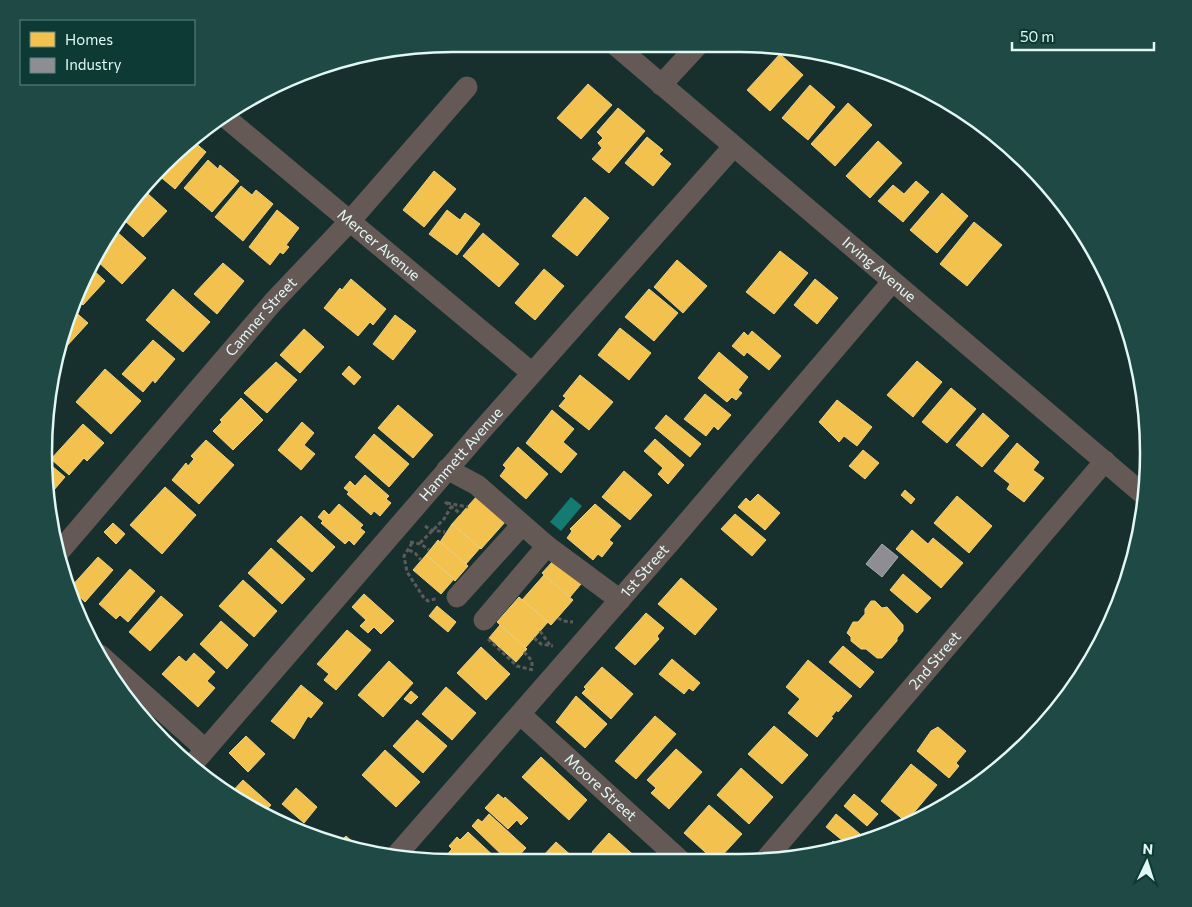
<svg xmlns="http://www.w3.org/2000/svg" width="1192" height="907" viewBox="0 0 1192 907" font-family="Commissioner,sans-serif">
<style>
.water{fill:#147b73}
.homes{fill:#f2c14e;stroke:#edd180}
.industry{fill:#8d8d92;stroke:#a6adaf}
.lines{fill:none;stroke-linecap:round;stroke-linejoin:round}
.path{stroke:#5c5b58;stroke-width:3;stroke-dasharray:4 2.5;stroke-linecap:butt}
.minor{stroke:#645955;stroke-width:21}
.labels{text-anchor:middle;stroke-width:5;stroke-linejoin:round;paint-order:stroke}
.street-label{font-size:15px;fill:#e0f7f4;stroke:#0d3a35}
.rim{fill:none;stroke:#e0f7f4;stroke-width:2.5}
</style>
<rect width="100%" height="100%" fill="#18302d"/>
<polygon class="water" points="571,497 582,506 561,531 550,522"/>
<g class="homes">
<polygon points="780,54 803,75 770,111 747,90"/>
<polygon points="588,84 612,105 581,139 557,118"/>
<polygon points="810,85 835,107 808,140 782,118"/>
<polygon points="848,103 872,125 835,166 811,144"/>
<polygon points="618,108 645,131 609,173 592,159 602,148 598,143 603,138 597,132"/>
<polygon points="647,137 663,150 659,154 671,164 653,186 625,163"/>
<polygon points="193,141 206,152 175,189 157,174 164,164"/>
<polygon points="878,141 902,163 870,198 846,176"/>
<polygon points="208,160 218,169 220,165 239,181 212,212 184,188"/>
<polygon points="434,171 456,189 424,227 403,210"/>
<polygon points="916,181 929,192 903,222 878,201 893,185 904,194"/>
<polygon points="241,186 252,195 256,190 273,204 243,241 215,217"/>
<polygon points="147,193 167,211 143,237 125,221"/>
<polygon points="942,193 968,216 937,253 910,230"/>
<polygon points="585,197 609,218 577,256 552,236"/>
<polygon points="277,210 299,228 286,245 289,247 283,254 280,252 270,265 249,247"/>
<polygon points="447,210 460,220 465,213 480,224 457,255 429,234"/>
<polygon points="974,222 1002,245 967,286 940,264"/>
<polygon points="116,231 146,258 122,284 95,259"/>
<polygon points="483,233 519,264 499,287 463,256"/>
<polygon points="780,251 808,273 774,314 746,292"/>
<polygon points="677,260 707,286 683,313 654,287"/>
<polygon points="223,263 244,281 217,314 194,294"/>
<polygon points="90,267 105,281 83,305 77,299"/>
<polygon points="544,269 564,286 535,320 515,303"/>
<polygon points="351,279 386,309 373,325 370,322 358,336 324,308 340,288 342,290"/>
<polygon points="815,279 838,298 817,324 794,305"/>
<polygon points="173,289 210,322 183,352 146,320"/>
<polygon points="649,289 678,313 654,341 625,317"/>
<polygon points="73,310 88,323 65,348 61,345"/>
<polygon points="395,315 416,331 393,360 373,344"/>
<polygon points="620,328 651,353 629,380 598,355"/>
<polygon points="304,329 324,347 300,373 280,355"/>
<polygon points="752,331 781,356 769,370 747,352 744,356 732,346 744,332 748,336"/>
<polygon points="153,340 175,359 155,383 153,380 143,392 122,374"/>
<polygon points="719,352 748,377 738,390 742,393 736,400 732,397 727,402 698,378"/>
<polygon points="917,361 942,382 913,417 887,395"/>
<polygon points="276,362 297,380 267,413 244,393"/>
<polygon points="349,366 361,377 354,385 342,374"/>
<polygon points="105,369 141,401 111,434 76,402"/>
<polygon points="580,375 613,402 589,430 559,406 566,398 563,396"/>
<polygon points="951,388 976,409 947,443 922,422"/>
<polygon points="705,394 731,415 718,430 714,426 706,436 684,419"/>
<polygon points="241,398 263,420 233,450 213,431 222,422 220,420"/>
<polygon points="837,400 872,427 857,446 844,436 839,442 819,422"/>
<polygon points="398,405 433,435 413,458 378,428"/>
<polygon points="552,410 574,429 563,442 577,454 561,473 526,443"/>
<polygon points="983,413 1009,436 982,467 956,445"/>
<polygon points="666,415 701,444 690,457 655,428"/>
<polygon points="302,422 314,433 304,445 315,454 301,470 278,450"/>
<polygon points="83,424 104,443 87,461 84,458 69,475 51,459"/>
<polygon points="374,434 409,464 389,487 355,457"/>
<polygon points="655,439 684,465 668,484 658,474 663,468 644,451"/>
<polygon points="206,440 234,465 199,504 172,480 186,463 188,466 194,459 191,456"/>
<polygon points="1017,443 1039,462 1033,470 1044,478 1024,502 1007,489 1010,484 994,471"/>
<polygon points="518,447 548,474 526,499 500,476 506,468 503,465"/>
<polygon points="863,450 879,463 865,479 849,466"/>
<polygon points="46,461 65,477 48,497 45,480"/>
<polygon points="624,471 652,495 630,520 602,497"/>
<polygon points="365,475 389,496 386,499 391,503 380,516 374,511 371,515 347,494 349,492 344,488 350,481 355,486"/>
<polygon points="165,487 196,515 162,554 130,525"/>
<polygon points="905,490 915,499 911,504 901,495"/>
<polygon points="758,494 780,513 765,530 738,507 746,498 750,502"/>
<polygon points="477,496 506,521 481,549 452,524"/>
<polygon points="957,496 992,526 969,553 934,523"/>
<polygon points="339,504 363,525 360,528 365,532 354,545 349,540 345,544 321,523 323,521 318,517 324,510 329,515"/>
<polygon points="595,504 621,526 609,540 613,543 602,557 598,554 593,560 567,538 572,531 570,529"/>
<polygon points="735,514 766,540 752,556 721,529"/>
<polygon points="301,516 335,547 312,572 277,541"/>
<polygon points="113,523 125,534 116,544 104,532"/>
<polygon points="452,524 480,548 466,564 440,542"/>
<polygon points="912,530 928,544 933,538 963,563 941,588 896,549"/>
<polygon points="438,540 468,566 455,581 426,555"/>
<polygon points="271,548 305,579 282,604 248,573"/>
<polygon points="426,555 454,579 441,594 413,570"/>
<polygon points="98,557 113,570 85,602 70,588"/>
<polygon points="554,560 581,584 570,597 542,573"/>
<polygon points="130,569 155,591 128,622 120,615 116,619 99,604"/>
<polygon points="903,574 931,598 917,613 890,590"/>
<polygon points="544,575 573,600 551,625 522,600"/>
<polygon points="681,578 717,609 695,635 658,604"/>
<polygon points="243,580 277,611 254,637 219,606"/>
<polygon points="364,594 394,621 381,634 374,627 368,633 360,626 366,620 352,607"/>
<polygon points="161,596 183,615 150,651 129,632"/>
<polygon points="519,597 548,622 525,648 497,622"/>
<polygon points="871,601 875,601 882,608 887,607 903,625 903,631 897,638 897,641 882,658 877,658 866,649 861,649 851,641 851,637 847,633 853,622 858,622 865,614 865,609"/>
<polygon points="437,606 456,622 448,632 429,616"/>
<polygon points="646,613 664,628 657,636 659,639 635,665 615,648"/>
<polygon points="221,621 248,645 227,669 200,644"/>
<polygon points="500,625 527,649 516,662 489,638"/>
<polygon points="347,630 371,650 336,690 324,680 329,674 317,664"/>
<polygon points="843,646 874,672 860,688 829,662"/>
<polygon points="481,647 510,674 486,700 457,673"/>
<polygon points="194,653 215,672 207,681 215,688 198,707 162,674 179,656 186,662"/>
<polygon points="672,659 700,683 693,691 689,688 684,694 659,674"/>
<polygon points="808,660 852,696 838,712 837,710 831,717 833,718 817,737 788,713 800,699 786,687"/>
<polygon points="389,661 413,683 383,717 358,695"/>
<polygon points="602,667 633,694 611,719 582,693 586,689 584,687"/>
<polygon points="301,685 323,703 311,718 308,716 294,739 271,721"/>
<polygon points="446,687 476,713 452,740 422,714"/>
<polygon points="411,691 418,697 411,704 404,699"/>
<polygon points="576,696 607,724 585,748 556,722"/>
<polygon points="655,716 676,734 636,779 615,761"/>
<polygon points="417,720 447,746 423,773 393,746"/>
<polygon points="774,726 808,755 782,784 748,754"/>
<polygon points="938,727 966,751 956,763 959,766 949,778 917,751 931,731"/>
<polygon points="246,736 265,754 248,772 229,753"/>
<polygon points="676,749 702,772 669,809 651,793 656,788 647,780"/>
<polygon points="385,750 420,782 396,807 362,775"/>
<polygon points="541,757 587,800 569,820 522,777"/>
<polygon points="911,764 937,785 906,822 881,801"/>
<polygon points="741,768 773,797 749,824 717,795"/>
<polygon points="243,780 271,805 262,815 248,808 230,794"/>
<polygon points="296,788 317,807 304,823 282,804"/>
<polygon points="498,794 504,799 505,797 528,818 521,825 517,820 508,829 485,808"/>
<polygon points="854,794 878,814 867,826 844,806"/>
<polygon points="709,805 742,834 718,860 714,860 684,833"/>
<polygon points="489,814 526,848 515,860 507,860 472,826 478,819 482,822"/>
<polygon points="836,814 866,839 866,840 848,845 826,827"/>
<polygon points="468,832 498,860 449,860 445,857 452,849 449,846 457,837 460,840"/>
<polygon points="609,833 639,860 600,860 592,852"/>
<polygon points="346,836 354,843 356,841 366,850 365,852 337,845"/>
<polygon points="833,841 840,847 825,851"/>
<polygon points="556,842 574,858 573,860 544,860 542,857"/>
</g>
<polygon class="industry" points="882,544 898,557 882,577 866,564"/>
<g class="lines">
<g class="path">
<polyline points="445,502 461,514"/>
<polyline points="447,503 468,507"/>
<polyline points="425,526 431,530 445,532"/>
<polyline points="410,542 421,544 429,550"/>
<polyline points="412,543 404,556 407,572 424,598 428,601 438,598"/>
<polyline points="420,543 444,519 451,507"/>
<polyline points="409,550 415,553 421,560"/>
<polyline points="558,618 563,621 573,622"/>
<polyline points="540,631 550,645"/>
<polyline points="534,638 541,644 553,646"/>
<polyline points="488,639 517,666 533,670"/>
<polyline points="524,652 532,661 532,668"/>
</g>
<g class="minor">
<path id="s1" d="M 614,44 L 1144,495"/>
<polyline points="661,85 699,44"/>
<path id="s2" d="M 225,117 L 532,373"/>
<polyline points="447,469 477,485 547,546 620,600"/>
<path id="s3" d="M 59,552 L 274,301 L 350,221 L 467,87"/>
<polyline points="457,597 522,525"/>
<polyline points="484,620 547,546"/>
<polyline points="100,655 205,749"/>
<path id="s4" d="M 520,714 L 680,860"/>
<path id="s5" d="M 192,765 L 481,431 L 734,146"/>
<path id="s6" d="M 394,858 L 672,540 L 892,282"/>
<path id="s7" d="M 765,860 L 1105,461"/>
</g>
</g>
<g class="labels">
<g class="street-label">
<text dy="5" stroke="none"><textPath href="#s2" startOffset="200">Mercer Avenue</textPath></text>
<text dy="5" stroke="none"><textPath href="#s1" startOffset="348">Irving Avenue</textPath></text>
<text dy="5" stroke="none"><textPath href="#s3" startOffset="310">Camner Street</textPath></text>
<text dy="5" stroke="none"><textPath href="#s5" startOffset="411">Hammett Avenue</textPath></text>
<text dy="5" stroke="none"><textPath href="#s6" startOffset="381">1st Street</textPath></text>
<text dy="5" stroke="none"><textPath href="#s7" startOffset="262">2nd Street</textPath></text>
<text dy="5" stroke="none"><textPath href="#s4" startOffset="109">Moore Street</textPath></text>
</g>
</g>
<path d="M0 0H1192V907H0ZM453 52H739A401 401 0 0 1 1140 453V453A401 401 0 0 1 739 854H453A401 401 0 0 1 52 453V453A401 401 0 0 1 453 52Z" fill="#1e4944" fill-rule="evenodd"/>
<path class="rim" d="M453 52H739A401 401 0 0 1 1140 453V453A401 401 0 0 1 739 854H453A401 401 0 0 1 52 453V453A401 401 0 0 1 453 52Z"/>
<rect x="20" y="20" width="175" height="65" fill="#0d3a35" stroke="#618681"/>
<rect x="30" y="32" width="25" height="15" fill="#f2c14e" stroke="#618681"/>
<text x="65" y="45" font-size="15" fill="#e0f7f4">Homes</text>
<rect x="30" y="58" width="25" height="15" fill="#8d8d92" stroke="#618681"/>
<text x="65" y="70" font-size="15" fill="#e0f7f4">Industry</text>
<g transform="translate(1147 862) rotate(4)" stroke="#0d3a35" stroke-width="4" paint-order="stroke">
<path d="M0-4L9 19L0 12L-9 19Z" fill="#e0f7f4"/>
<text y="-8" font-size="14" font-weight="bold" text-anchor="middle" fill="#e0f7f4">N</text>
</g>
<path d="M1012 42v8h142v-8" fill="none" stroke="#e0f7f4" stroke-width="2.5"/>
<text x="1020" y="42" font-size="15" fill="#e0f7f4" stroke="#0d3a35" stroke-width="4" paint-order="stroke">50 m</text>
</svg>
